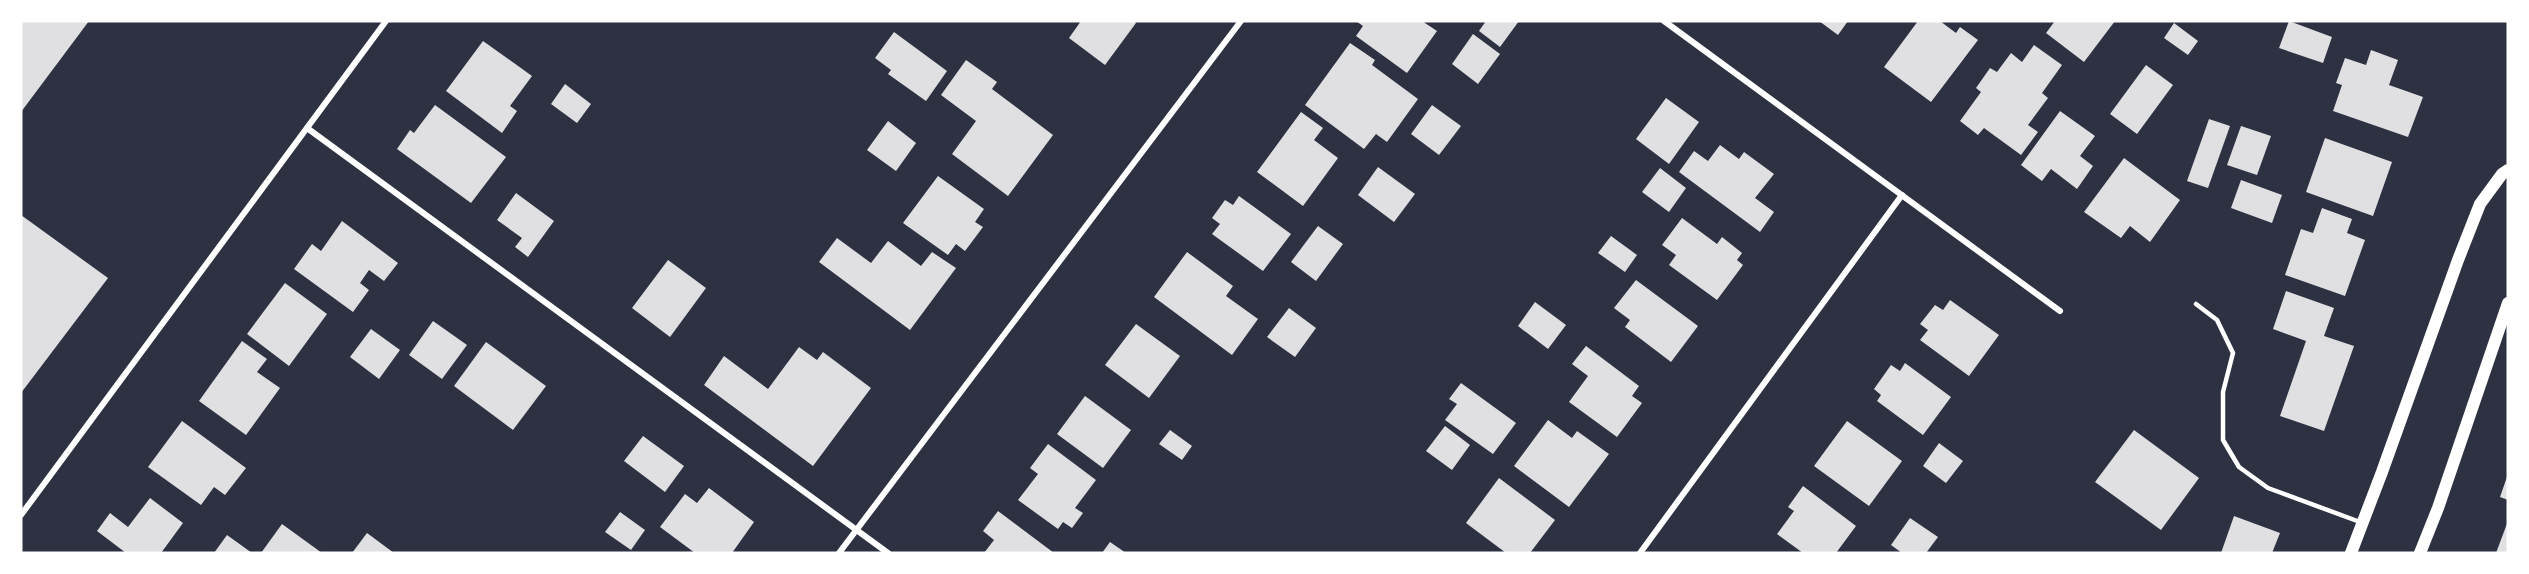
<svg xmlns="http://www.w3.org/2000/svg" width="2529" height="574" viewBox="0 0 2529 574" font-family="Overpass,sans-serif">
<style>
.building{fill:#e0e0e3}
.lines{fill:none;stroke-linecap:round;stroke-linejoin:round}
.service{stroke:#fff;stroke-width:4.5}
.minor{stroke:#fff;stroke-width:6}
.secondary{stroke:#fff;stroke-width:12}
</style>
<rect width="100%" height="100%" fill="#2d3142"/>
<g class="building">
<polygon points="21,21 89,21 21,112"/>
<polygon points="1081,21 1134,21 1136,23 1105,65 1069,38"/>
<polygon points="1356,21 1422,21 1437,31 1407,73 1356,36 1363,26"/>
<polygon points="1486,21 1519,21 1500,47 1479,31"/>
<polygon points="1819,21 1848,21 1838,35"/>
<polygon points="1918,21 1940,21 1956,33 1960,27 1978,40 1931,102 1884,67"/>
<polygon points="2055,21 2115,21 2084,62 2046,33"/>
<polygon points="2289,21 2332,37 2323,63 2279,48"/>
<polygon points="2174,23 2198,41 2188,55 2164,38"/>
<polygon points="894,32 947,71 926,101 888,74 891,70 875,58"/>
<polygon points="1473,34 1500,54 1478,84 1452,64"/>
<polygon points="483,41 532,76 510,106 517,111 502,133 446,91"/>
<polygon points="1350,43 1375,60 1372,65 1418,99 1387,142 1376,134 1364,149 1305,105"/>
<polygon points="2034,45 2062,65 2042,93 2048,98 2028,125 2038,132 2021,155 1984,128 1978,135 1960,121 1981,92 1976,88 1990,68 1997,72 2011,53 2022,62"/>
<polygon points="2371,50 2398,60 2389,85 2423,97 2408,137 2333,111 2342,85 2336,83 2345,58 2366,65"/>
<polygon points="966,60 997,82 992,89 1053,135 1008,196 952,154 976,121 941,95"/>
<polygon points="2146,65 2173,85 2137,134 2110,114"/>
<polygon points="565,84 591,104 577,123 551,104"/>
<polygon points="1666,98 1699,122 1669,164 1636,139"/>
<polygon points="435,105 506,157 471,203 397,149 410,130 414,133"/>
<polygon points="1432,105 1461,126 1439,155 1411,134"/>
<polygon points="2060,111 2095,136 2080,156 2093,166 2077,189 2051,169 2042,181 2021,165"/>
<polygon points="1301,112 1323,128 1314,140 1338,158 1303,206 1257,172"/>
<polygon points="2209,119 2230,126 2208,188 2187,181"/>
<polygon points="888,121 916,143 896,171 867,150"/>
<polygon points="2241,126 2271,136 2257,175 2227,165"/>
<polygon points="2325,138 2392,162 2373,216 2306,192"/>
<polygon points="1720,145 1739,159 1744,152 1774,174 1755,198 1774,212 1760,232 1679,172 1694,151 1708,161"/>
<polygon points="2124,158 2180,200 2150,242 2130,226 2121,238 2084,212"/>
<polygon points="1378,167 1415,194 1394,222 1358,195"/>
<polygon points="1660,168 1686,188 1669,212 1642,192"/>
<polygon points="938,176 984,209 975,222 983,227 965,251 956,244 948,255 903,223"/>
<polygon points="2241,180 2282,195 2272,223 2231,208"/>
<polygon points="516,193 554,221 528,257 515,247 522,238 497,220"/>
<polygon points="1239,196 1291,234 1263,271 1212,234 1220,224 1212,218 1225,200 1233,205"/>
<polygon points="2322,208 2352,219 2347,233 2365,240 2345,296 2285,275 2301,229 2313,233"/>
<polygon points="21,215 108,278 21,393"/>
<polygon points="1682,218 1717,244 1722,237 1742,253 1737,260 1743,265 1717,300 1669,265 1676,255 1662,245"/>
<polygon points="342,221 398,263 384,281 369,270 360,283 369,290 353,312 294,269 312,244 321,251"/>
<polygon points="1318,226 1343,244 1316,281 1291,262"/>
<polygon points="1611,236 1637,255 1625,272 1598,253"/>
<polygon points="837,238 871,263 888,241 921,266 932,252 956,268 910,330 819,262"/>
<polygon points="1187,252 1233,286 1226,296 1258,319 1232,355 1154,297"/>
<polygon points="668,260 706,288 670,337 632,308"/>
<polygon points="1636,280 1698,326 1671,362 1625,327 1630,320 1614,308"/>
<polygon points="285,283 327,314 289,366 247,334"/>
<polygon points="2286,291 2334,308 2324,336 2354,346 2324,431 2280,416 2306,341 2273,329"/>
<polygon points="1950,300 1999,335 1969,376 1920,340 1928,330 1920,324 1935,305 1943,310"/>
<polygon points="1535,302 1566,325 1548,349 1518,326"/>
<polygon points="1289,308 1316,328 1295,357 1267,337"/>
<polygon points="433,321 467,345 442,379 409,355"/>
<polygon points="1136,324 1180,356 1149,398 1105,365"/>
<polygon points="371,329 400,350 379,379 350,357"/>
<polygon points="242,341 267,359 257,372 280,388 246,435 199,401"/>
<polygon points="486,342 546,386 513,430 454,386"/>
<polygon points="1586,346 1639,386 1632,396 1642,403 1617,437 1569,402 1588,376 1572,364"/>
<polygon points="799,347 817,360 823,352 871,388 813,466 704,385 724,356 768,389"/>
<polygon points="1905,363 1951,397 1923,435 1877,401 1881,395 1874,389 1891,365 1900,371"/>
<polygon points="1461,383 1516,423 1493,454 1445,420 1457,404 1449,399"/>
<polygon points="1085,396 1131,430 1103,468 1057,434"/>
<polygon points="1548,420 1572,438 1577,431 1609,454 1569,507 1514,466"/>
<polygon points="182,421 246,468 225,495 214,487 201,505 148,467"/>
<polygon points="1847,421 1902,461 1869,506 1814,466"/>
<polygon points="1445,426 1470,445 1452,470 1426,451"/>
<polygon points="1170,430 1192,446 1182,460 1159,444"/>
<polygon points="2134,430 2199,478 2161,530 2095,482"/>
<polygon points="643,436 684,466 665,492 624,461"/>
<polygon points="1939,443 1963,461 1946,483 1923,466"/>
<polygon points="1048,444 1096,480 1075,508 1083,513 1072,528 1063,522 1058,529 1018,500 1038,474 1030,468"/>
<polygon points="2508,474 2508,500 2500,497"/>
<polygon points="1499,478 1555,520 1530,553 1506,553 1466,523"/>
<polygon points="1803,486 1856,526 1836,553 1803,553 1777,534 1794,511 1788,507"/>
<polygon points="709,488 754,522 732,553 695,553 660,527 685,494 697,503"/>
<polygon points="150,498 183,523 161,553 126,553 97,531 110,513 128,527"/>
<polygon points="998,511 1054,553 984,553 994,540 983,531"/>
<polygon points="620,512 645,530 631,550 605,532"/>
<polygon points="2234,516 2280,533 2272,553 2221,553"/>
<polygon points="1910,518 1938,537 1926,553 1902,553 1891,545"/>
<polygon points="2508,521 2508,553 2496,553"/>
<polygon points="282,524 322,553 261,553"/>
<polygon points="367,533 394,553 352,553"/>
<polygon points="227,535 252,553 214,553"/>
<polygon points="1110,542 1126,553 1102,553"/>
</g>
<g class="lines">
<polyline class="service" points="2196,304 2217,320 2233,353 2223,392 2223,440 2239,467 2268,488 2360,522"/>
<g class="minor">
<polyline points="1664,21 2060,311"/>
<polyline points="307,128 888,553"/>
<polyline points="21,515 386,21"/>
<polyline points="839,553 1241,21"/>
<polyline points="1640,553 1902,195"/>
</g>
<g class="secondary">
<polyline points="2351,553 2382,472 2458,260 2480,204 2502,174 2508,170"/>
<polyline points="2420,553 2438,508 2508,303"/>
</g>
</g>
<rect width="2529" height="574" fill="none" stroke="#ffffff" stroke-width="45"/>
</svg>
